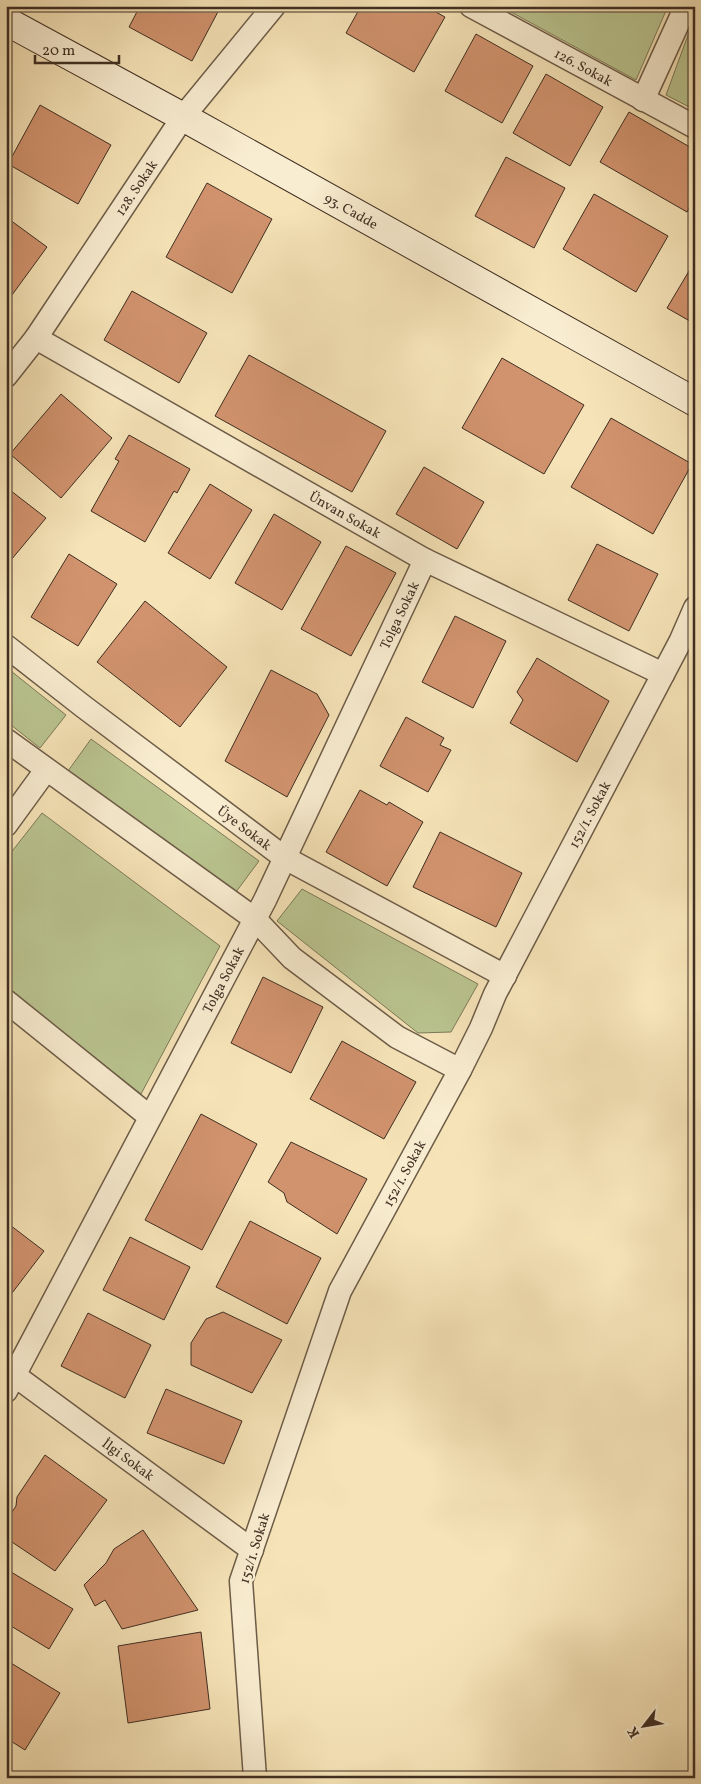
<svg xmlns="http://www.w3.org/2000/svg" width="701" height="1784" viewBox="0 0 701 1784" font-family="Vollkorn,serif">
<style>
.green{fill:#bac590;stroke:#7c7a59}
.building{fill:#d1936e;stroke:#3f2e22}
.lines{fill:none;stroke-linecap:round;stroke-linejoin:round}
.minor-casing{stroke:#6d5c48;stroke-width:25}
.secondary-casing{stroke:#3f2e22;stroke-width:30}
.minor{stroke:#f9edd1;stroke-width:22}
.secondary{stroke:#f9edd1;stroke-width:28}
.labels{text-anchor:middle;stroke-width:4.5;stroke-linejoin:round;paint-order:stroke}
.street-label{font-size:14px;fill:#3f2e22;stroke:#f9edd1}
</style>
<rect width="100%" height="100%" fill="#f6e4b8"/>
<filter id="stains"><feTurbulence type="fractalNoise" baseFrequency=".004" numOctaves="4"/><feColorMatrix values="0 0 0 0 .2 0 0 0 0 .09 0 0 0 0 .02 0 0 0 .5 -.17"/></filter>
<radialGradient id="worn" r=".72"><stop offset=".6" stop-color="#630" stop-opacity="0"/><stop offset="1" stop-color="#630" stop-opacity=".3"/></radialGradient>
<g class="green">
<polygon points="500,6 668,6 636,80"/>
<polygon points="695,16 695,110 666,95"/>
<polygon points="6,667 66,715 40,748 6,721"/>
<polygon points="91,739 259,861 236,892 68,771"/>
<polygon points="42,813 220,946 141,1094 8,989 6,985 6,859"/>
<polygon points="302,889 478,984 451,1032 418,1033 277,921"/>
</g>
<g class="building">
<polygon points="140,6 221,6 192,61 129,27"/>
<polygon points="361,6 425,6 445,17 414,72 346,33"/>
<polygon points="476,34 533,66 502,123 445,91"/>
<polygon points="546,74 603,107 570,166 513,133"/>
<polygon points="40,105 111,145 78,204 8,164"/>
<polygon points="629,112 695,150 695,198 687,212 600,162"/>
<polygon points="506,157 565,188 534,248 475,216"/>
<polygon points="207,183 272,219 232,293 166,257"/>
<polygon points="594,194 668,236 636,292 563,249"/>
<polygon points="6,217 47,247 12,295 6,290"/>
<polygon points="695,261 695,324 667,308"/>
<polygon points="132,291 207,333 179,383 104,340"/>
<polygon points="249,355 386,431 352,492 215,416"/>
<polygon points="502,358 584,405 544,474 462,428"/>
<polygon points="61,394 112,438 61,498 10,454"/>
<polygon points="611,418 692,464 653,534 571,487"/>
<polygon points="129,435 190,469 177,493 174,491 145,542 91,511 119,461 115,459"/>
<polygon points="424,467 484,502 457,549 396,514"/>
<polygon points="210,484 252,510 210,579 168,553"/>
<polygon points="6,487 46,518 6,566"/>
<polygon points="274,514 321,542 282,610 235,583"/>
<polygon points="597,544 658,574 629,631 568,600"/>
<polygon points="346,546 396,573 351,656 301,629"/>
<polygon points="69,554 117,584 78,646 31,617"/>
<polygon points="145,601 227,667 180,727 97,662"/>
<polygon points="455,616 506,641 473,708 422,682"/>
<polygon points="537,658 609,701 577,762 510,723 523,700 517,692"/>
<polygon points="271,670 317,694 329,715 287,797 225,761"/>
<polygon points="406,717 444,738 440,745 451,750 428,792 380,766"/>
<polygon points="360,790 387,805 389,802 423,822 387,886 326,852"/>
<polygon points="440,832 522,873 496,927 413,887"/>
<polygon points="263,977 323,1007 291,1073 231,1043"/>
<polygon points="342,1041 416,1082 384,1139 310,1099"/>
<polygon points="201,1114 257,1144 202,1250 145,1220"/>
<polygon points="291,1142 367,1179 337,1234 287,1202 284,1193 268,1182"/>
<polygon points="250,1221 321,1258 287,1324 216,1287"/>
<polygon points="6,1222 44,1251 6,1301"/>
<polygon points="130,1237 190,1267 164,1320 103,1290"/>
<polygon points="223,1312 282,1340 252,1393 191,1365 191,1343 206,1319"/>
<polygon points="88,1313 151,1345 125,1398 61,1366"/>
<polygon points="166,1389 242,1421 224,1464 147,1433"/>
<polygon points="45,1455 107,1500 55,1571 6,1538 6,1521 16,1506 17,1497"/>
<polygon points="143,1530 198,1610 122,1629 105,1600 95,1606 84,1585 106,1563 114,1549"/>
<polygon points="6,1569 73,1609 49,1649 6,1623"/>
<polygon points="201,1632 210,1709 128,1723 118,1646"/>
<polygon points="6,1660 60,1693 25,1750 6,1738"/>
</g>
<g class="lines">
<g class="minor-casing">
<g id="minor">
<path id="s1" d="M 471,6 L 695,127"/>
<polyline points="643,100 686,6"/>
<path id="s2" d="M 36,338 L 425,560 L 663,674"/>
<path id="s3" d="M 6,376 L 36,338 L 183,117 L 274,6"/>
<path id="s4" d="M 6,646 L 84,707 L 285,858 L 505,976"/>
<polyline points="6,740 255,919 292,958 397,1037 460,1070"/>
<polyline points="6,825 46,770"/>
<polyline points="6,1001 150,1117"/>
<path id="s5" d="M 6,1369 L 252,1550"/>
<path id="s6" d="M 6,1391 L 265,900 L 425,560"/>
<path id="s7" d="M 255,1778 L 241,1581 L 340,1291 L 460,1070 L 481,1028 L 495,994 L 681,640 L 695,608"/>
</g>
</g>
<g class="secondary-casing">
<g id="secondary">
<path id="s8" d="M 6,21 L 183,117 L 695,402"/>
</g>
</g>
<use href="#minor" class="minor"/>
<use href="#secondary" class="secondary"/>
</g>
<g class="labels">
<g class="street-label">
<text dy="5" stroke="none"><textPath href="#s1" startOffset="128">126. Sokak</textPath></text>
<text dy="5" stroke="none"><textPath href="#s3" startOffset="229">128. Sokak</textPath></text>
<text dy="5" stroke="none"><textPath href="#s8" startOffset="394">93. Cadde</textPath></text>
<text dy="5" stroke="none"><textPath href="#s2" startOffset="356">Ünvan Sokak</textPath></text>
<text dy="5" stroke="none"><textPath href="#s6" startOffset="870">Tolga Sokak</textPath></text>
<text dy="5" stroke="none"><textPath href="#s7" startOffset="1042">152/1. Sokak</textPath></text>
<text dy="5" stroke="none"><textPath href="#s4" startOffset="300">Üye Sokak</textPath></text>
<text dy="5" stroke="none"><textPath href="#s6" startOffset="465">Tolga Sokak</textPath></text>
<text dy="5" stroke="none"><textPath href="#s7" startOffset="638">152/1. Sokak</textPath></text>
<text dy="5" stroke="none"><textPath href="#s5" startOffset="152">İlgi Sokak</textPath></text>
<text transform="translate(254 1548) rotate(-73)" y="5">152/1. Sokak</text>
</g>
</g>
<rect width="701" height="1784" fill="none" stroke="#f6e4b8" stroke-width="25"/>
<rect x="8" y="8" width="686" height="1769" fill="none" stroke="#3f2e22" stroke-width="2.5"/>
<rect x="12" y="12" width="676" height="1759" fill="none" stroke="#3f2e22"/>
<g transform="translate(644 1726) rotate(239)" stroke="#f9edd1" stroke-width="4" paint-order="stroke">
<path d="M0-4L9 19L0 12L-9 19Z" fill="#3f2e22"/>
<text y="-8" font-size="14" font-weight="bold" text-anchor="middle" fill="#3f2e22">K</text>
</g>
<path d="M35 55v8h84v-8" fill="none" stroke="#3f2e22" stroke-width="2.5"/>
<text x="42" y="55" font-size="15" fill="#3f2e22" stroke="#f9edd1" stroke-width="4" paint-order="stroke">20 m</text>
<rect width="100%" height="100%" filter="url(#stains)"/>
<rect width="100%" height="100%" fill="url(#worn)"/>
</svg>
